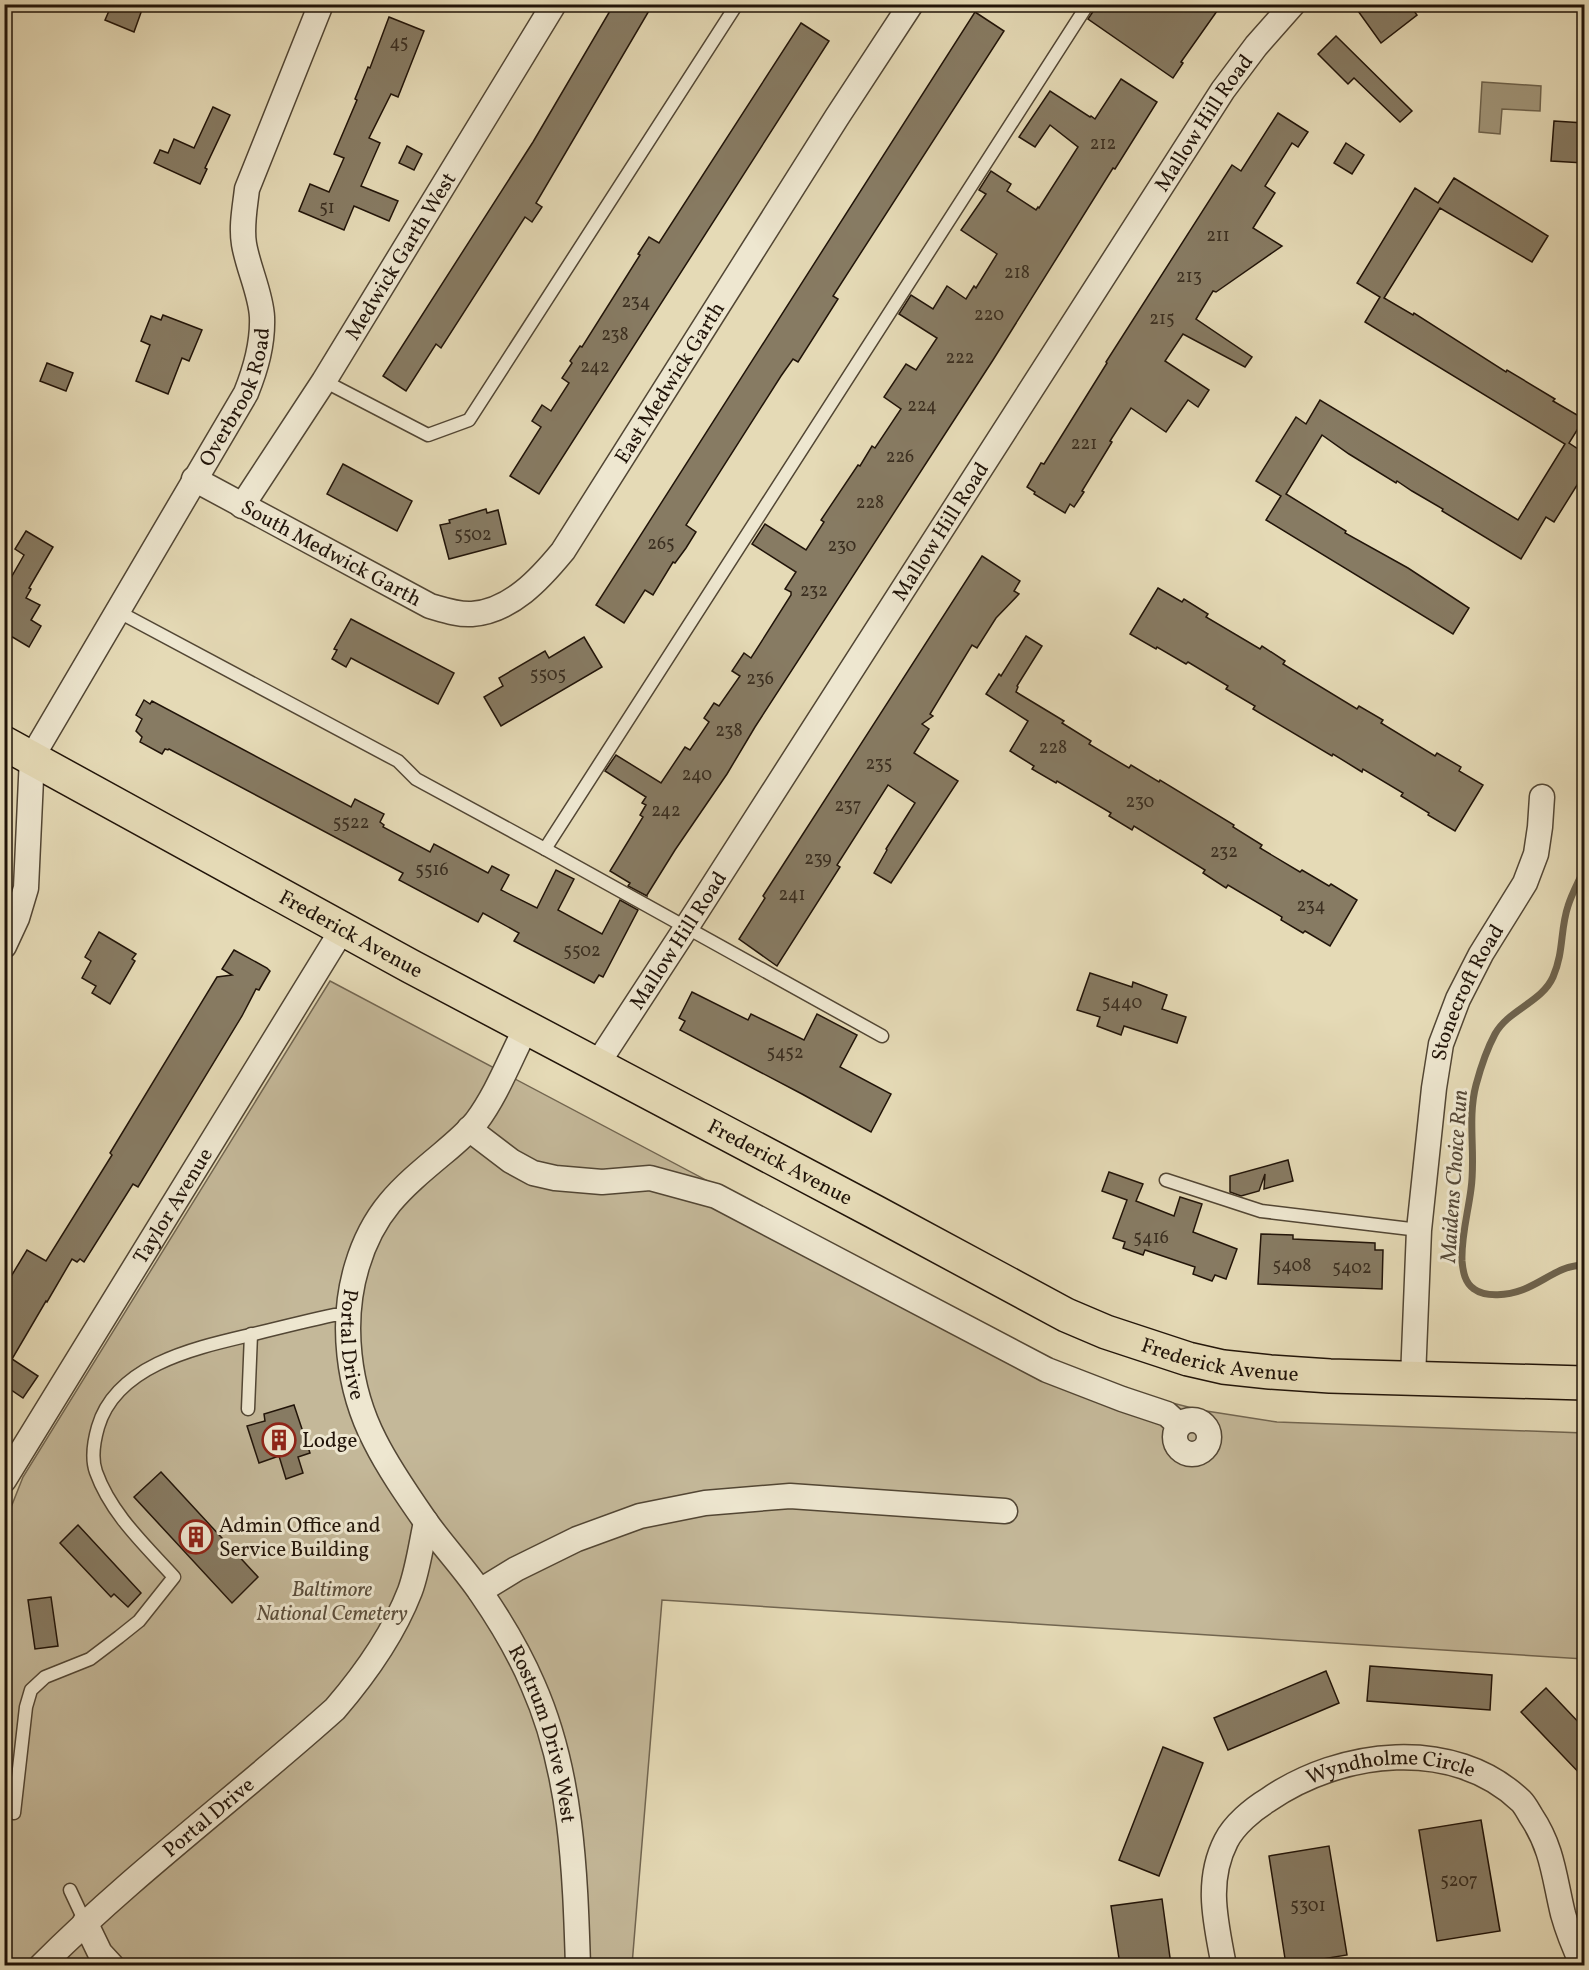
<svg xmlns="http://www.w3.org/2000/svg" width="1589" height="1970" viewBox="0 0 1589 1970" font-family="Vollkorn,serif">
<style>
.green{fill:#c4b899;stroke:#726651;stroke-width:1.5}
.water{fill:#a2977b;stroke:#6e634d;stroke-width:1.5}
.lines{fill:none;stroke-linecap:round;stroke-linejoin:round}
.stream{stroke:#6e634d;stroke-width:7}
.building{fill:#877b63;stroke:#211409;stroke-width:1.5}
.lane-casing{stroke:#524634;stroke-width:15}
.street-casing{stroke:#524634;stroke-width:27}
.primary-casing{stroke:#211409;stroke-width:36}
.lane{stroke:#eee7d0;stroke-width:12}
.street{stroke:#eee7d0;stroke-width:24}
.primary{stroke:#e5dab6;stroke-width:33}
.labels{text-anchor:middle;stroke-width:6;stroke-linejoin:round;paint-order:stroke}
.number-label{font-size:18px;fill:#3a2e20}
.street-label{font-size:21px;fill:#211409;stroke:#eee7d0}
.poi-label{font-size:21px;fill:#211409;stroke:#eee7d0;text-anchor:start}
.park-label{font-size:21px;font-style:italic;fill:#5a4d3b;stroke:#eee7d0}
.water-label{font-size:22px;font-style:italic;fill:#554837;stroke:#eee7d0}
</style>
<rect width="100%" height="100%" fill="#e5dab6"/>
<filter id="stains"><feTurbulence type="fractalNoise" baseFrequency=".00333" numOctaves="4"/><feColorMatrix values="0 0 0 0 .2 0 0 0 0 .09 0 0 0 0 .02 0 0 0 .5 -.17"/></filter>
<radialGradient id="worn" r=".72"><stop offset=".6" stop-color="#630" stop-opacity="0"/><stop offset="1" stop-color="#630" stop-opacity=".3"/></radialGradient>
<polygon class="green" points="330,981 1010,1341 1125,1391 1200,1410 1277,1422 1584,1433 1584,1659 662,1600 632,1965 5,1965 4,1525 23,1477"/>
<polygon class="water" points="1482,82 1541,86 1540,111 1502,109 1500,134 1479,132"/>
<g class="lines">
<path class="stream" d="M 1584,869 C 1579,881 1572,893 1568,906 C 1560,930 1564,952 1553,977 C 1542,1002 1508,1010 1495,1034 C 1488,1047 1480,1070 1476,1085 C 1467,1119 1476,1155 1471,1189 C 1468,1213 1461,1237 1462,1261 C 1463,1272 1465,1283 1474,1289 C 1486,1298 1509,1295 1522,1290 C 1544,1282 1560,1265 1584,1265"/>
</g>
<g class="building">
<polygon points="112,4 144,4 134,32 105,20"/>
<polygon points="614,4 653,4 536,203 542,207 532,222 525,217 441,348 436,344 406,391 383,376 533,142"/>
<polygon points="1098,4 1222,4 1181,62 1183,63 1173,78 1088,19"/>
<polygon points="1353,4 1409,4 1417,15 1381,43"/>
<polygon points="975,12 1004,31 833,296 838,299 798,362 793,359 781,376 686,525 696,532 686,548 675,563 673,562 653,595 645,590 624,623 596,605"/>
<polygon points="389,17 424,31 398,97 391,94 369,138 380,143 361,186 398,201 389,221 354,206 344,230 299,211 310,184 329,192 344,158 334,154 357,100 355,99 368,67 370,68"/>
<polygon points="801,23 829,41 539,494 510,476 541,427 532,421 542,405 551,411 569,383 562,378 572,363 570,361 580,346 582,347 640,255 638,254 649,237 659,243"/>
<polygon points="1336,36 1412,111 1400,122 1354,78 1348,84 1318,54"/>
<polygon points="1121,79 1157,102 1115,169 1113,168 993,360 755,727 727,774 675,850 647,895 647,896 628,886 630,883 610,871 643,817 640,815 646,805 642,803 646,797 605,771 616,755 661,783 685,747 690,750 709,722 704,718 714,703 719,706 740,676 732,671 744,653 751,658 791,595 791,592 785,589 796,572 752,544 765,524 806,550 824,522 821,520 858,465 860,466 872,446 875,448 901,409 884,397 906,364 916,370 937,338 899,314 911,295 933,309 947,286 966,299 974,286 976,288 997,254 961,230 986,194 979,190 991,171 1011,184 1007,191 1036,210 1038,207 1039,208 1078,147 1050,125 1035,147 1019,137 1050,91 1090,117 1091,116 1095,119"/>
<polygon points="213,107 230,115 205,168 207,169 200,184 154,163 160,150 168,153 174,139 194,148"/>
<polygon points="1278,113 1308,132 1298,147 1292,143 1265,186 1275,193 1253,228 1282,246 1216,292 1213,291 1196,319 1252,357 1245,367 1183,334 1165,361 1209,390 1198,407 1188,400 1166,432 1131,408 1110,441 1112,442 1082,491 1084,492 1074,507 1070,504 1065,513 1034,494 1035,492 1027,487 1041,463 1044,464 1107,363 1106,362 1232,165 1241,171"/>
<polygon points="1554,121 1584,123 1584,163 1551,161"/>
<polygon points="1346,143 1364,155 1352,174 1334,163"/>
<polygon points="407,146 422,154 414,170 399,163"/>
<polygon points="1454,178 1548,236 1532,262 1440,208 1384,298 1413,315 1414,313 1506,372 1507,370 1555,399 1553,401 1584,419 1569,443 1584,453 1584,474 1554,522 1546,517 1521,559 1442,511 1443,509 1412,491 1397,481 1396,483 1349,454 1322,435 1286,494 1346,531 1345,533 1408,568 1469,608 1453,634 1266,520 1281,496 1256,481 1296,417 1306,424 1320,400 1518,520 1565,444 1365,322 1380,297 1357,283 1415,188 1438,203"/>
<polygon points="163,315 202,330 189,361 182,358 168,394 136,381 150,345 141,341 151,316 161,320"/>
<polygon points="47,363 73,373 66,391 40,381"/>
<polygon points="343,464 412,501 397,531 327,494"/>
<polygon points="486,509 487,513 498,510 506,544 449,559 440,525 450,523 449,520"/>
<polygon points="26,531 53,547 29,588 31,589 26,598 40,605 31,620 41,626 29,647 4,632 4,590 24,555 15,549"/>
<polygon points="982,556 1020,581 1014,591 1019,594 996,618 977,648 972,645 930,714 933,716 922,724 929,729 914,753 958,781 891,883 874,873 887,850 886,849 915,803 888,785 837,865 840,867 777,966 739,939 765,898 763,896"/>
<polygon points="1158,588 1182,602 1184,599 1208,614 1206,617 1260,649 1262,646 1285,661 1283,664 1357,709 1359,706 1383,720 1381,723 1435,756 1437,753 1461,767 1459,771 1483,785 1455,831 1428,815 1429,813 1401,796 1403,793 1363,769 1362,772 1333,754 1332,756 1253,709 1255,706 1226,689 1228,686 1188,662 1186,664 1157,647 1156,649 1130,634"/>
<polygon points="351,619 454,673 438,704 351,658 346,667 332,659 337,650 334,649"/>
<polygon points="1026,636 1042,646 1017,686 1018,687 1016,692 1064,721 1062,723 1091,741 1089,744 1129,768 1131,765 1159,782 1160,780 1234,825 1233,827 1262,845 1260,848 1300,872 1302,870 1329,886 1331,884 1357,900 1330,946 1305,931 1303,933 1281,920 1282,917 1228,885 1226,888 1203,873 1205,870 1134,826 1132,830 1109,816 1111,813 1057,781 1056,783 1032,769 1034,766 1010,751 1028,721 986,694 999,674 1001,676"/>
<polygon points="584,637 602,667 501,726 484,697 503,686 499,678 545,651 549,658"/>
<polygon points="144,700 150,704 152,701 351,807 355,799 384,814 380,822 384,825 383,827 430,852 434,844 488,873 492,866 509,875 501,890 537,908 556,870 574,879 558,910 602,934 620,900 638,910 603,977 599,975 594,983 514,941 519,933 483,913 478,922 399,880 403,873 397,870 169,749 168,750 165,749 162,754 140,742 142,737 136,731 142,719 136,715"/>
<polygon points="99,932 136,954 132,959 135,961 110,1004 92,993 96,986 82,978 91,961 85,957"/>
<polygon points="234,950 267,968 270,971 259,990 256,989 242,1016 138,1187 133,1184 84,1262 80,1259 77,1262 72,1259 47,1302 46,1301 12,1359 38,1376 23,1398 4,1385 4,1288 27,1250 46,1261 112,1155 110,1153 217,977 232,975 222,969"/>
<polygon points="1090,973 1132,987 1133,982 1167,995 1162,1009 1186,1017 1177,1043 1124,1026 1121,1035 1097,1026 1100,1017 1077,1010"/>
<polygon points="692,992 748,1020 751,1014 804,1040 817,1014 857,1035 840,1067 891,1094 871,1132 802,1094 680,1030 685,1021 679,1018"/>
<polygon points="1288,1160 1293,1181 1264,1189 1265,1174 1259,1191 1241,1196 1230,1192 1230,1176"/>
<polygon points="1109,1172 1143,1184 1136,1201 1174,1216 1180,1197 1202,1204 1193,1232 1237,1249 1226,1279 1215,1275 1212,1281 1193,1274 1195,1267 1145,1250 1143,1255 1123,1248 1125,1242 1113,1238 1127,1200 1102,1191"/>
<polygon points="1261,1234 1293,1235 1293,1239 1375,1243 1375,1250 1383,1250 1382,1289 1258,1284"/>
<polygon points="294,1405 310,1453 298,1457 303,1473 286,1479 279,1456 259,1463 247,1426 265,1421 264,1414"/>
<polygon points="161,1472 258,1577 232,1603 134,1497"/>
<polygon points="78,1525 141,1593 128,1607 114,1594 111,1597 60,1543"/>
<polygon points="51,1597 58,1646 35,1649 28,1600"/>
<polygon points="1370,1666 1492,1675 1490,1710 1367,1701"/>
<polygon points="1326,1671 1339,1703 1228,1750 1214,1718"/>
<polygon points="1546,1688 1584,1728 1584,1778 1521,1712"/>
<polygon points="1163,1747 1203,1763 1159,1876 1119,1860"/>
<polygon points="1481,1820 1500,1931 1437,1941 1419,1830"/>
<polygon points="1329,1846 1347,1955 1286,1965 1269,1856"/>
<polygon points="1162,1899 1171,1965 1120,1965 1111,1906"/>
</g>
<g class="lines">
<g class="lane-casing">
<g id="lane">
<polyline points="324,381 428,435 469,420 737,4"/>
<polyline points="117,611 398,761 416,779 545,849 882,1036"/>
<polyline points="545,849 1088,4"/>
<polyline points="1166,1180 1261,1211 1419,1230"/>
<polyline points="248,1409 251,1334"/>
<path d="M 14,1813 L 26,1707 L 31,1690 L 45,1677 L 90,1659 L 119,1637 L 139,1621 L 174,1577 C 145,1545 111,1514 96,1472 C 91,1458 94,1441 98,1427 C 116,1365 195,1348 250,1335 C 278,1328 306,1321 334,1315 L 347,1315"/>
<polyline points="70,1890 85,1922"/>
</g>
</g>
<g class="street-casing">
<g id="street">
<path id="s1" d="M 194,479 L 430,606 C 444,610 458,615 472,614 C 511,611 540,579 563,551 L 837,117 L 911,4"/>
<path id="s2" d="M 242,506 L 324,381 L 554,4"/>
<path id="s3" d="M 4,946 L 17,918 L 26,888 L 32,757 L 246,393 C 256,368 263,344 262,317 C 261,294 248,268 244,244 C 241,226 245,207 247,189 L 321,4"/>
<path id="s4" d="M 526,1028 C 510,1059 497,1094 476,1122 C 466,1134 454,1144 442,1154 C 400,1189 373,1212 357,1266 C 340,1322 348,1389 375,1441 C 389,1469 408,1496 426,1522 C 443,1546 464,1568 481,1593 C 501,1622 519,1652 533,1685 C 572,1773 575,1871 578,1966"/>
<path id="s5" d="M 596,1066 L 686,928 L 1223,90 L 1256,46 L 1293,4"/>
<polyline points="469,1129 511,1161 533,1173 555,1178 602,1182 650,1178 716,1196 1047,1370 1122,1399 1167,1414 1179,1425"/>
<path id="s6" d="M 1413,1378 L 1419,1230 L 1434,1088 L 1441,1044 L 1458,999 L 1481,954 L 1525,883 L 1536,854 L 1540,827 L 1542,797"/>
<circle cx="1192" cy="1437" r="17"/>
<path id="s7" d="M 4,1480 L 342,930"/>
<polyline points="480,1591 516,1569 577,1539 640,1516 705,1503 790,1496 1005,1511"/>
<polyline points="85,1922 100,1953 112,1966"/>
<path id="s8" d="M 41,1966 C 134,1873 238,1796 335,1709 C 366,1673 393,1635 410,1591 C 418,1569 421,1545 426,1522"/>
<path id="s9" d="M 1224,1966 C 1216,1923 1205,1882 1226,1841 C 1234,1825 1253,1809 1268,1800 C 1340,1750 1453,1736 1521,1801 C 1525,1805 1528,1811 1531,1816 C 1553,1849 1554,1877 1563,1914 C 1568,1932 1575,1949 1583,1966"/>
</g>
</g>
<g class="primary-casing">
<g id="primary">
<path id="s10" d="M 4,743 L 410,966 L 875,1212 L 1066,1315 L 1106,1332 L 1188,1359 L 1223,1367 L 1270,1372 L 1330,1376 L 1584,1383"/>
</g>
</g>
<use href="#lane" class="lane"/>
<use href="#street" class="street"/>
<use href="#primary" class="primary"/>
</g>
<defs>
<g id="building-ring" transform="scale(1.725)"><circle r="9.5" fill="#eee7d0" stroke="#8f2418" stroke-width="1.5"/><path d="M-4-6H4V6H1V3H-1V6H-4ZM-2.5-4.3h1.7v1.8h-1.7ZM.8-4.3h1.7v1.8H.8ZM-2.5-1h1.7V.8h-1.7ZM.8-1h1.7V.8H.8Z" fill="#8f2418"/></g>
</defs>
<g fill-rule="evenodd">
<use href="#building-ring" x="279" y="1440"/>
<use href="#building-ring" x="196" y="1537"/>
</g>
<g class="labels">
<g class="number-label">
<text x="399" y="48">45</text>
<text x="1103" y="149">212</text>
<text x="327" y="213">51</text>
<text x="1218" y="241">211</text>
<text x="1017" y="278">218</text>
<text x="1189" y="282">213</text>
<text x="636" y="307">234</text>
<text x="989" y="320">220</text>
<text x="1162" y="324">215</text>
<text x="615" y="340">238</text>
<text x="960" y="363">222</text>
<text x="595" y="372">242</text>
<text x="922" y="411">224</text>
<text x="1084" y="449">221</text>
<text x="900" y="462">226</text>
<text x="870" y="508">228</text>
<text x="473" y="540">5502</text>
<text x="661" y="549">265</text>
<text x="842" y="551">230</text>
<text x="814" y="596">232</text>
<text x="548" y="680">5505</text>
<text x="760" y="684">236</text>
<text x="729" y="736">238</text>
<text x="1053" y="753">228</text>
<text x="879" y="769">235</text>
<text x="697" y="780">240</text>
<text x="1140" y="807">230</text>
<text x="848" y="811">237</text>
<text x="666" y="816">242</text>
<text x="351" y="828">5522</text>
<text x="1224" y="857">232</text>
<text x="818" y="864">239</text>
<text x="432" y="875">5516</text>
<text x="792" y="900">241</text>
<text x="1311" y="911">234</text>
<text x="582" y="956">5502</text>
<text x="1122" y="1008">5440</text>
<text x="785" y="1058">5452</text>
<text x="1151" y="1243">5416</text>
<text x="1292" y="1271">5408</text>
<text x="1352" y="1273">5402</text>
<text x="1459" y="1886">5207</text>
<text x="1308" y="1911">5301</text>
</g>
<g class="street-label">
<text dy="7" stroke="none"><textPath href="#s5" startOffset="1122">Mallow Hill Road</textPath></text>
<text dy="7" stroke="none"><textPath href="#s2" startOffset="296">Medwick Garth West</textPath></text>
<text dy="7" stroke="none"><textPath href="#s1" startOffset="624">East Medwick Garth</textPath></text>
<text dy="7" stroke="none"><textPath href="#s3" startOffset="608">Overbrook Road</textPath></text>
<text dy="7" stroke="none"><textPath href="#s5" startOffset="636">Mallow Hill Road</textPath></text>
<text dy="7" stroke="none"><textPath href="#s1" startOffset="156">South Medwick Garth</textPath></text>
<text dy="7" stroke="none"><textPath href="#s10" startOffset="396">Frederick Avenue</textPath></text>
<text dy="7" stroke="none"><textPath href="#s5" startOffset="150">Mallow Hill Road</textPath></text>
<text dy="7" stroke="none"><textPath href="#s6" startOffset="393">Stonecroft Road</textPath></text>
<text dy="7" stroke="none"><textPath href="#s10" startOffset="882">Frederick Avenue</textPath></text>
<text dy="7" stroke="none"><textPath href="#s7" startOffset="322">Taylor Avenue</textPath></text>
<text dy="7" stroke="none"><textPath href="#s4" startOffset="376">Portal Drive</textPath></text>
<text dy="7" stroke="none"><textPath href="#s10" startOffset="1368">Frederick Avenue</textPath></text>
<text dy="7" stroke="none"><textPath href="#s4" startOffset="818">Rostrum Drive West</textPath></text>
<text dy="7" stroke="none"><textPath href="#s9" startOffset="318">Wyndholme Circle</textPath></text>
<text dy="7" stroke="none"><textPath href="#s8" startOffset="224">Portal Drive</textPath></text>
</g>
<g class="poi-label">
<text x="302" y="1447">Lodge</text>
<text x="219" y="1532">Admin Office and<tspan x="219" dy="24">Service Building</tspan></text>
</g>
<g class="park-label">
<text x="332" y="1596">Baltimore<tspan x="332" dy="24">National Cemetery</tspan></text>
</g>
<g class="water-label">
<text transform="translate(1453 1176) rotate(-86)" y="8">Maidens Choice Run</text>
</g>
</g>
<rect width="1589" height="1970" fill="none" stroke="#e5dab6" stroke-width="24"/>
<rect x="6" y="6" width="1577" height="1958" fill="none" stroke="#211409" stroke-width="3"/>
<rect x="12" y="12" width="1565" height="1946" fill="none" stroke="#211409" stroke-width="1.5"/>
<rect width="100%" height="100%" filter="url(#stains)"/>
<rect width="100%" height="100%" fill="url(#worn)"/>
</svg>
